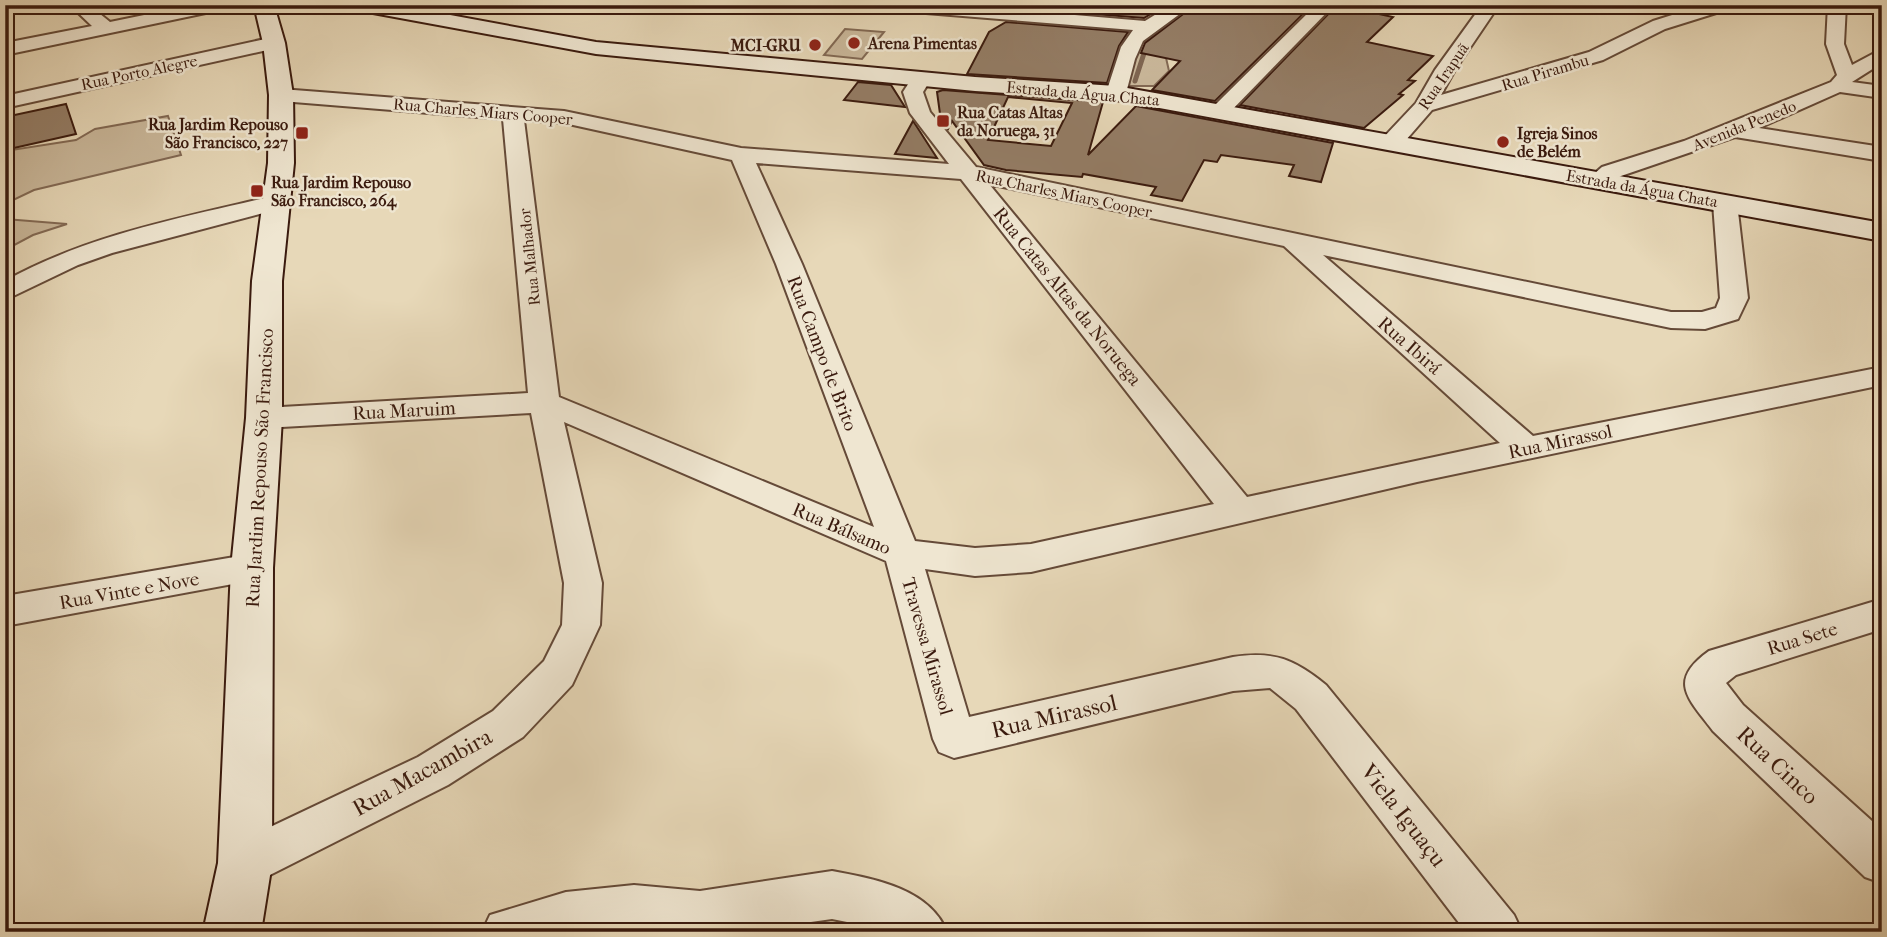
<svg xmlns="http://www.w3.org/2000/svg" width="1887" height="937" viewBox="0 0 1887 937" font-family="'IM FELL French Canon',serif">
<style>
.green{fill:#cab89b;stroke:#826954;stroke-width:2}
.lines{fill:none;stroke-linecap:round;stroke-linejoin:round}
.stream{stroke:#7e6551;stroke-width:5}
.building{fill:#947d66;stroke:#3a1a0e;stroke-width:2;fill-rule:evenodd}
.street-casing{stroke:#654a38;stroke-width:4}
.secondary-casing{stroke:#3a1a0e;stroke-width:4}
.street{fill:#efe6d1;fill-rule:evenodd}
.secondary{fill:#efe6d1;fill-rule:evenodd}
.poi-dot{fill:#8f2418;stroke:#efe6d1;stroke-width:2.5}
.labels{text-anchor:middle;stroke-width:5;stroke-linejoin:round;paint-order:stroke}
.far-poi-label{font-size:16px;font-weight:bold;fill:#3a1a0e;stroke:#efe6d1;text-anchor:start}
.far-street-label{font-size:16px;fill:#3a1a0e;stroke:#efe6d1}
.street-label{font-size:19px;fill:#3a1a0e;stroke:#efe6d1}
.near-street-label{font-size:23px;fill:#3a1a0e;stroke:#efe6d1}
</style>
<rect width="100%" height="100%" fill="#e7d8b8"/>
<filter id="stains"><feTurbulence type="fractalNoise" baseFrequency=".00286" numOctaves="4"/><feColorMatrix values="0 0 0 0 .2 0 0 0 0 .09 0 0 0 0 .02 0 0 0 .5 -.17"/></filter>
<radialGradient id="worn" r=".72"><stop offset=".6" stop-color="#630" stop-opacity="0"/><stop offset="1" stop-color="#630" stop-opacity=".3"/></radialGradient>
<g class="green">
<polygon points="1190,5 1212,5 1164,49 1169,71 1154,86 1127,86 1137,43"/>
<polygon points="845,29 884,32 862,59 824,55"/>
<polygon points="168,116 181,155 34,190 5,204 5,151 76,140 95,129"/>
<polygon points="5,219 67,224 33,235 7,249"/>
</g>
<g class="lines">
<polyline class="stream" points="1135,81 1149,38 1170,25"/>
</g>
<g class="building">
<polygon points="1035,5 1166,5 1144,18 1029,9"/>
<polygon points="1195,5 1312,5 1215,101 1152,90 1180,61 1141,53 1145,43"/>
<polygon points="1337,5 1383,5 1374,13 1393,17 1367,42 1433,56 1408,80 1415,81 1399,94 1403,95 1364,128 1240,105"/>
<polygon points="1006,22 1128,32 1119,46 1107,83 967,74 989,32"/>
<polygon points="858,82 891,85 905,107 844,100"/>
<path d="M 943,90 L 1103,102 L 1088,155 L 1136,106 L 1333,143 L 1321,182 L 1289,176 L 1294,165 L 1221,155 L 1217,162 L 1204,160 L 1182,201 L 1151,195 L 1156,187 L 1083,174 L 1082,177 L 1006,170 L 984,165 L 952,121 L 948,129 L 941,121 L 937,92 ZM 1008,97 L 1072,103 L 1051,146 L 988,140 Z"/>
<polygon points="66,104 76,134 5,150 5,117"/>
<polygon points="913,121 917,127 937,158 895,154"/>
</g>
<g class="lines">
<g class="street-casing">
<g id="street">
<polygon points="5,5 40,5 32,10 5,13"/>
<polygon points="70,5 89,5 110,22 193,5 228,5 220,10 5,55 5,43 92,26"/>
<polygon points="881,5 956,5 1145,21 1171,5 1192,5 1143,41 1135,59 1126,93 1123,97 1109,97 1106,93 1121,47 1133,30 889,10"/>
<polygon points="1316,5 1334,5 1228,114 1214,114 1211,110 1214,106"/>
<polygon points="1482,5 1499,5 1455,70 1441,95 1589,52 1653,21 1704,5 1731,5 1729,9 1665,29 1603,60 1432,110 1399,148 1383,148 1380,143 1383,138 1416,103 1435,70"/>
<polygon points="1828,5 1846,5 1844,44 1852,65 1882,49 1882,63 1852,82 1882,86 1882,98 1840,92 1759,128 1882,147 1882,161 1735,137 1618,177 1607,185 1591,185 1587,180 1602,167 1684,141 1831,82 1837,75 1826,44"/>
<polygon points="274,37 281,39 283,43 281,47 5,108 5,96"/>
<path d="M 921,73 L 928,75 L 931,79 L 923,92 L 930,112 L 976,167 L 1671,312 L 1702,312 L 1716,308 L 1720,298 L 1713,203 L 1717,198 L 1725,196 L 1733,198 L 1737,203 L 1748,298 L 1738,319 L 1705,329 L 1671,328 L 1323,255 L 1533,436 L 1882,367 L 1882,385 L 1417,482 L 1031,572 L 975,576 L 925,569 L 969,717 L 1233,657 C 1274,651 1294,659 1326,685 L 1514,915 L 1522,932 L 1466,932 L 1296,709 L 1270,688 L 1233,691 L 954,758 L 939,752 L 933,739 L 886,561 L 564,422 L 602,583 L 600,625 L 572,685 L 523,737 L 448,785 L 262,879 L 245,886 L 228,879 L 222,863 L 228,847 L 418,757 L 493,711 L 544,661 L 562,625 L 564,583 L 531,413 L 264,428 L 253,425 L 248,418 L 253,411 L 264,408 L 528,393 L 503,119 L 281,101 L 274,99 L 271,95 L 274,91 L 281,89 L 564,111 L 741,148 L 949,164 L 910,113 L 903,92 L 914,75 ZM 524,120 L 564,123 L 732,160 L 776,264 L 874,527 L 559,397 ZM 756,163 L 961,179 L 1214,504 L 1031,544 L 975,548 L 915,541 L 802,264 ZM 989,184 L 1284,246 L 1500,443 L 1247,497 Z"/>
<path d="M 278,195 L 286,197 L 290,202 L 286,207 L 112,253 L 78,265 L 5,300 L 5,281 C 90,234 185,217 278,195 Z"/>
<polygon points="252,554 265,558 270,568 265,578 5,626 5,596"/>
<path d="M 1882,599 L 1882,629 L 1736,675 L 1726,683 L 1743,705 L 1882,830 L 1882,883 L 1865,877 L 1713,731 C 1688,698 1667,681 1709,651 Z"/>
<path d="M 832,871 C 874,879 929,888 947,932 L 879,932 L 872,927 L 832,919 L 741,932 L 482,932 L 490,915 L 566,892 L 634,885 L 700,891 Z"/>
</g>
</g>
<g class="secondary-casing">
<g id="secondary">
<polygon points="254,5 274,5 285,43 293,95 294,163 282,281 282,418 273,568 272,863 261,932 203,932 218,863 231,568 246,418 252,281 268,163 269,95 263,43"/>
<polygon points="352,5 396,5 596,42 975,77 1116,86 1882,223 1882,241 1116,100 975,91 596,54 362,11"/>
</g>
</g>
<use href="#street" class="street"/>
<use href="#secondary" class="secondary"/>
</g>
<g class="poi-dot">
<circle cx="854" cy="43" r="7"/>
<circle cx="815" cy="45" r="7"/>
<rect x="936" y="114" width="14" height="14" rx="3.5"/>
<rect x="295" y="126" width="14" height="14" rx="3.5"/>
<circle cx="1503" cy="142" r="7"/>
<rect x="250" y="184" width="14" height="14" rx="3.5"/>
</g>
<g class="labels">
<g class="far-poi-label">
<text x="868" y="49">Arena Pimentas</text>
<text x="801" y="51" text-anchor="end">MCI-GRU</text>
<text x="957" y="118">Rua Catas Altas<tspan x="957" dy="18">da Noruega, 31</tspan></text>
<text x="288" y="130" text-anchor="end">Rua Jardim Repouso<tspan x="288" dy="18">São Francisco, 227</tspan></text>
<text x="1517" y="139">Igreja Sinos<tspan x="1517" dy="18">de Belém</tspan></text>
<text x="271" y="188">Rua Jardim Repouso<tspan x="271" dy="18">São Francisco, 264</tspan></text>
</g>
<g class="far-street-label">
<text transform="translate(139 72) rotate(-12)" y="6">Rua Porto Alegre</text>
<text transform="translate(1545 72) rotate(-17)" y="6">Rua Pirambu</text>
<text transform="translate(1443 76) rotate(-56)" y="6">Rua Irapuã</text>
<text transform="translate(1083 93) rotate(5)" y="6">Estrada da Água Chata</text>
<text transform="translate(483 111) rotate(5)" y="6">Rua Charles Miars Cooper</text>
<text transform="translate(1744 125) rotate(-22)" y="6">Avenida Penedo</text>
<text transform="translate(1642 188) rotate(10)" y="6">Estrada da Água Chata</text>
<text transform="translate(1064 193) rotate(12)" y="6">Rua Charles Miars Cooper</text>
<text transform="translate(529 257) rotate(-96)" y="6">Rua Malhador</text>
</g>
<g class="street-label">
<text transform="translate(1068 296) rotate(51)" y="7">Rua Catas Altas da Noruega</text>
<text transform="translate(1410 345) rotate(41)" y="7">Rua Ibirá</text>
<text transform="translate(823 353) rotate(69)" y="7">Rua Campo de Brito</text>
<text transform="translate(404 410) rotate(-3)" y="7">Rua Maruim</text>
<text transform="translate(1560 441) rotate(-12)" y="7">Rua Mirassol</text>
<text transform="translate(259 468) rotate(-87)" y="7">Rua Jardim Repouso São Francisco</text>
<text transform="translate(842 528) rotate(23)" y="7">Rua Bálsamo</text>
<text transform="translate(129 590) rotate(-10)" y="7">Rua Vinte e Nove</text>
<text transform="translate(1802 638) rotate(-17)" y="7">Rua Sete</text>
<text transform="translate(928 646) rotate(74)" y="7">Travessa Mirassol</text>
</g>
<g class="near-street-label">
<text transform="translate(1054 716) rotate(-13)" y="8">Rua Mirassol</text>
<text transform="translate(1778 765) rotate(43)" y="8">Rua Cinco</text>
<text transform="translate(422 772) rotate(-29)" y="8">Rua Macambira</text>
<text transform="translate(1404 815) rotate(52)" y="8">Viela Iguaçu</text>
</g>
</g>
<rect width="1887" height="937" fill="none" stroke="#e7d8b8" stroke-width="28"/>
<rect x="7" y="7" width="1873" height="923" fill="none" stroke="#3a1a0e" stroke-width="3.5"/>
<rect x="14" y="14" width="1859" height="909" fill="none" stroke="#3a1a0e" stroke-width="2"/>
<rect width="100%" height="100%" filter="url(#stains)"/>
<rect width="100%" height="100%" fill="url(#worn)"/>
</svg>
